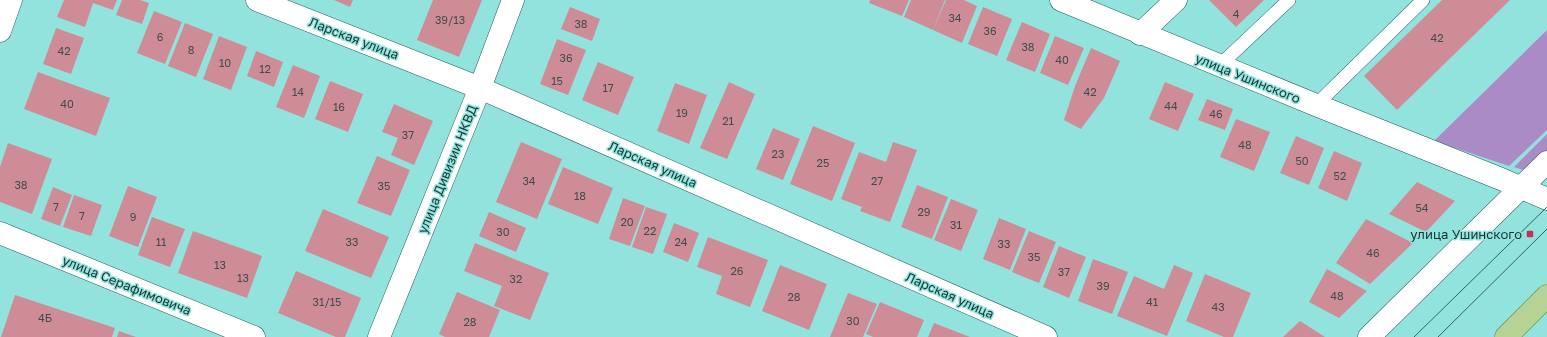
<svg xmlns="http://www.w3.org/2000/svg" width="1547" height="337" viewBox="0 0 1547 337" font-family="'Golos Text',sans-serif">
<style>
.forest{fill:#ab8bc5}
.building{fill:#ce8d96}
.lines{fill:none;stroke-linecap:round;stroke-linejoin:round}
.service-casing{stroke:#1f5e5b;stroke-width:14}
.minor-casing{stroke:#1f5e5b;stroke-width:23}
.primary-casing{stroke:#5e8844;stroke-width:23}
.service{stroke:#fff;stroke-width:13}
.minor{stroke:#fff;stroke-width:22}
.primary{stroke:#b6d294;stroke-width:22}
.tram{stroke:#34625f;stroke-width:1}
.poi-dot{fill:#c2335a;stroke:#92e3dd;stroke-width:1.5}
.labels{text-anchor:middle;stroke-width:3;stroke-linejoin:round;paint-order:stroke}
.number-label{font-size:11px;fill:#424c4c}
.street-label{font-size:13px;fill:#143634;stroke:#92e3dd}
.poi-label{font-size:13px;fill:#143634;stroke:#92e3dd;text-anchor:end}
</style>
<rect width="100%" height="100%" fill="#92e3dd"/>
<g class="forest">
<polygon points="1547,30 1547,130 1509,166 1434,141"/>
<polygon points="1547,134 1547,178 1514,167"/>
</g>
<g class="building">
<polygon points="64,0 117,0 113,10 93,3 85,27 57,17"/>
<polygon points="122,0 140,0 149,3 142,24 116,15"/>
<polygon points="334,0 353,0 350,7"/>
<polygon points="433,0 482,0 459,57 417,40"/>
<polygon points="870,0 909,0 902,16 869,3"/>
<polygon points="911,0 945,0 933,30 904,17"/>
<polygon points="946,0 964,0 977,6 962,43 933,30"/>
<polygon points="1209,0 1264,0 1236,27"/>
<polygon points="1442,0 1510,0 1397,110 1364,76"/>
<polygon points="570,7 600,19 592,41 561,29"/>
<polygon points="983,7 1012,19 997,56 968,44"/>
<polygon points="154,11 182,22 165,64 137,53"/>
<polygon points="1022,22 1050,34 1035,72 1006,60"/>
<polygon points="185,23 213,34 196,77 168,66"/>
<polygon points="56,28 84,38 71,74 43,64"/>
<polygon points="219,36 247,47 231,90 203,79"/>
<polygon points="1055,36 1084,48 1068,85 1040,73"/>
<polygon points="557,39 586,50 568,95 540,84"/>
<polygon points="1091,48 1120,61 1104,98 1081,129 1064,120 1075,86"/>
<polygon points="256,51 283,62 274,87 247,76"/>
<polygon points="598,62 634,77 618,115 582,100"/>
<polygon points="293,65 320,76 304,118 276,107"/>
<polygon points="38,72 110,98 96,136 24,109"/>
<polygon points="330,81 363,94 348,132 315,119"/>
<polygon points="729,82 755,94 727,159 700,148"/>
<polygon points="1165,82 1194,94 1178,131 1149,119"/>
<polygon points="675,83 707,95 689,144 657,131"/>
<polygon points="1207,99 1233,109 1225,130 1198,120"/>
<polygon points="394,104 433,121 414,165 391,155 398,138 382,132"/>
<polygon points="1236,119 1270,132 1254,171 1220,157"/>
<polygon points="813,126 855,143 832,201 790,184"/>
<polygon points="773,128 800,139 783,180 756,169"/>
<polygon points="1296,136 1324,148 1309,185 1280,173"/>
<polygon points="521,142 562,159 537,219 496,202"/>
<polygon points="893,142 917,150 890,222 860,211 862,207 841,199 859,152 886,162"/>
<polygon points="8,143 52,159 32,214 0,202 0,167"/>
<polygon points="1334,151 1362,163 1347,201 1318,188"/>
<polygon points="377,156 410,170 391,216 357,203"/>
<polygon points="563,167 613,188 598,224 548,204"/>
<polygon points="1417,182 1455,201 1426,232 1389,214"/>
<polygon points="917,185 948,197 932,239 901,227"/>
<polygon points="128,186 157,197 138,247 109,236"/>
<polygon points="53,187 72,195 60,226 41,219"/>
<polygon points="74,195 102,205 91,236 63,227"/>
<polygon points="623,198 645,206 630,246 609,239"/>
<polygon points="951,199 978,210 961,251 934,240"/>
<polygon points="646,207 667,214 653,254 632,247"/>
<polygon points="323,209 389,237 371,278 305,251"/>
<polygon points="489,212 526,228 516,252 479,236"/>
<polygon points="152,217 185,229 170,267 138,255"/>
<polygon points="999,218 1026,229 1010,270 983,259"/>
<polygon points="1366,219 1413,243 1370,284 1336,263"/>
<polygon points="674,223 699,233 688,262 663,252"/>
<polygon points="193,231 262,256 247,298 178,273"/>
<polygon points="1029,231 1056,242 1039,283 1012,272"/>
<polygon points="708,237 768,260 750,307 716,294 722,276 697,267"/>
<polygon points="475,243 549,273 530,320 494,306 502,286 464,271"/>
<polygon points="1059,246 1086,257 1069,298 1043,287"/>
<polygon points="1093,259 1128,272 1112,314 1078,301"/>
<polygon points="780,265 827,284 809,330 762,311"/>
<polygon points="1174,265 1193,273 1167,336 1117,316 1134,276 1164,289"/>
<polygon points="1327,269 1367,291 1339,318 1309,302"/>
<polygon points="296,271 361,298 345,337 336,337 278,313"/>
<polygon points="1205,274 1251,293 1233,337 1224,337 1186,321"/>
<polygon points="457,292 500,310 489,337 445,337 439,334"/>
<polygon points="848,293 877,304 863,337 830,337"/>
<polygon points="15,295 115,328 112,337 1,337"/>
<polygon points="880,302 924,320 917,337 873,337 866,334"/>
<polygon points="1300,321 1325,337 1283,337"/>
<polygon points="934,323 970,337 928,337"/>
<polygon points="119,331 136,337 117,337"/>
</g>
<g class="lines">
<g class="service-casing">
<g id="service">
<polyline points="1219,66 1289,0"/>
<polyline points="1316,105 1423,0"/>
</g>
</g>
<g class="minor-casing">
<g id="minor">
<polyline points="257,0 480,88 1046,337"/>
<polyline points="1061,0 1316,105 1501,179 1547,199"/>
<polyline points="0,31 11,0"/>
<polyline points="1140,34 1176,0"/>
<polyline points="0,233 254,337"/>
<polyline points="379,337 480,88 513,0"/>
<polyline points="1369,337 1547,162"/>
</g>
</g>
<g class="primary-casing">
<polyline id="primary" points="1506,337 1547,296"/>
</g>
<use href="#service" class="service"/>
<use href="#minor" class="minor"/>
<use href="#primary" class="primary"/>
<g class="tram">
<polyline points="1414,337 1547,207"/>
<polyline points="1438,337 1547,229"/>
</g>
</g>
<rect class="poi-dot" x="1526" y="230" width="8" height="8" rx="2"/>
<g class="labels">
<g class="number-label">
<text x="1236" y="18">4</text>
<text x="955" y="22">34</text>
<text x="450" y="24">39/13</text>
<text x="581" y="28">38</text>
<text x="990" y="35">36</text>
<text x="160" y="41">6</text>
<text x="1437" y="42">42</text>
<text x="1028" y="51">38</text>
<text x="191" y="54">8</text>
<text x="64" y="55">42</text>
<text x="566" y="62">36</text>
<text x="1062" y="64">40</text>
<text x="225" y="67">10</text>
<text x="265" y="73">12</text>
<text x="557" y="85">15</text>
<text x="608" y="92">17</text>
<text x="298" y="96">14</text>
<text x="1090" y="96">42</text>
<text x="67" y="108">40</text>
<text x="1171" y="110">44</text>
<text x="339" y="111">16</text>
<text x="682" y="117">19</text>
<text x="1216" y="118">46</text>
<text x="728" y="125">21</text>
<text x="408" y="139">37</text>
<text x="1245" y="149">48</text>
<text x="778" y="158">23</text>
<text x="1302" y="165">50</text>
<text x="823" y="167">25</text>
<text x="1340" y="180">52</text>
<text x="529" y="185">34</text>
<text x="877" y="185">27</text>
<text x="21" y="189">38</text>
<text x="384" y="190">35</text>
<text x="580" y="200">18</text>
<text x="56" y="211">7</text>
<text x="1422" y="212">54</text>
<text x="924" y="216">29</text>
<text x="82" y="220">7</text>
<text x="133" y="221">9</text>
<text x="627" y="226">20</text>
<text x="956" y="229">31</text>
<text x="650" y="235">22</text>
<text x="503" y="236">30</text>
<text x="161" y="246">11</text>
<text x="352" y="246">33</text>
<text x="681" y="246">24</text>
<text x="1004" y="248">33</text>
<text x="1373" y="257">46</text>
<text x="1034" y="261">35</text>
<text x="220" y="269">13</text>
<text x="737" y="275">26</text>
<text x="1064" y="276">37</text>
<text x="243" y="282">13</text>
<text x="516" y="283">32</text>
<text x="1103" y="290">39</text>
<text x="1337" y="300">48</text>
<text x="794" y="301">28</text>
<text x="327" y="306">31/15</text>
<text x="1152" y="306">41</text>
<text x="1218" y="311">43</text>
<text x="45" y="322">4Б</text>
<text x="853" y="325">30</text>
<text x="470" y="326">28</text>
</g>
<g class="street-label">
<text transform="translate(354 38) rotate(21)" y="5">Ларская улица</text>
<text transform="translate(1248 78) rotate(22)" y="5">улица Ушинского</text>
<text transform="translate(653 164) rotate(24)" y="5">Ларская улица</text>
<text transform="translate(447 169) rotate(-68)" y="5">улица Дивизии НКВД</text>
<text transform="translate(127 285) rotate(22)" y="5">улица Серафимовича</text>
<text transform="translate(950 295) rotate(24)" y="5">Ларская улица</text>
</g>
<g class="poi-label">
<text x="1522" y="239">улица Ушинского</text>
</g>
</g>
</svg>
